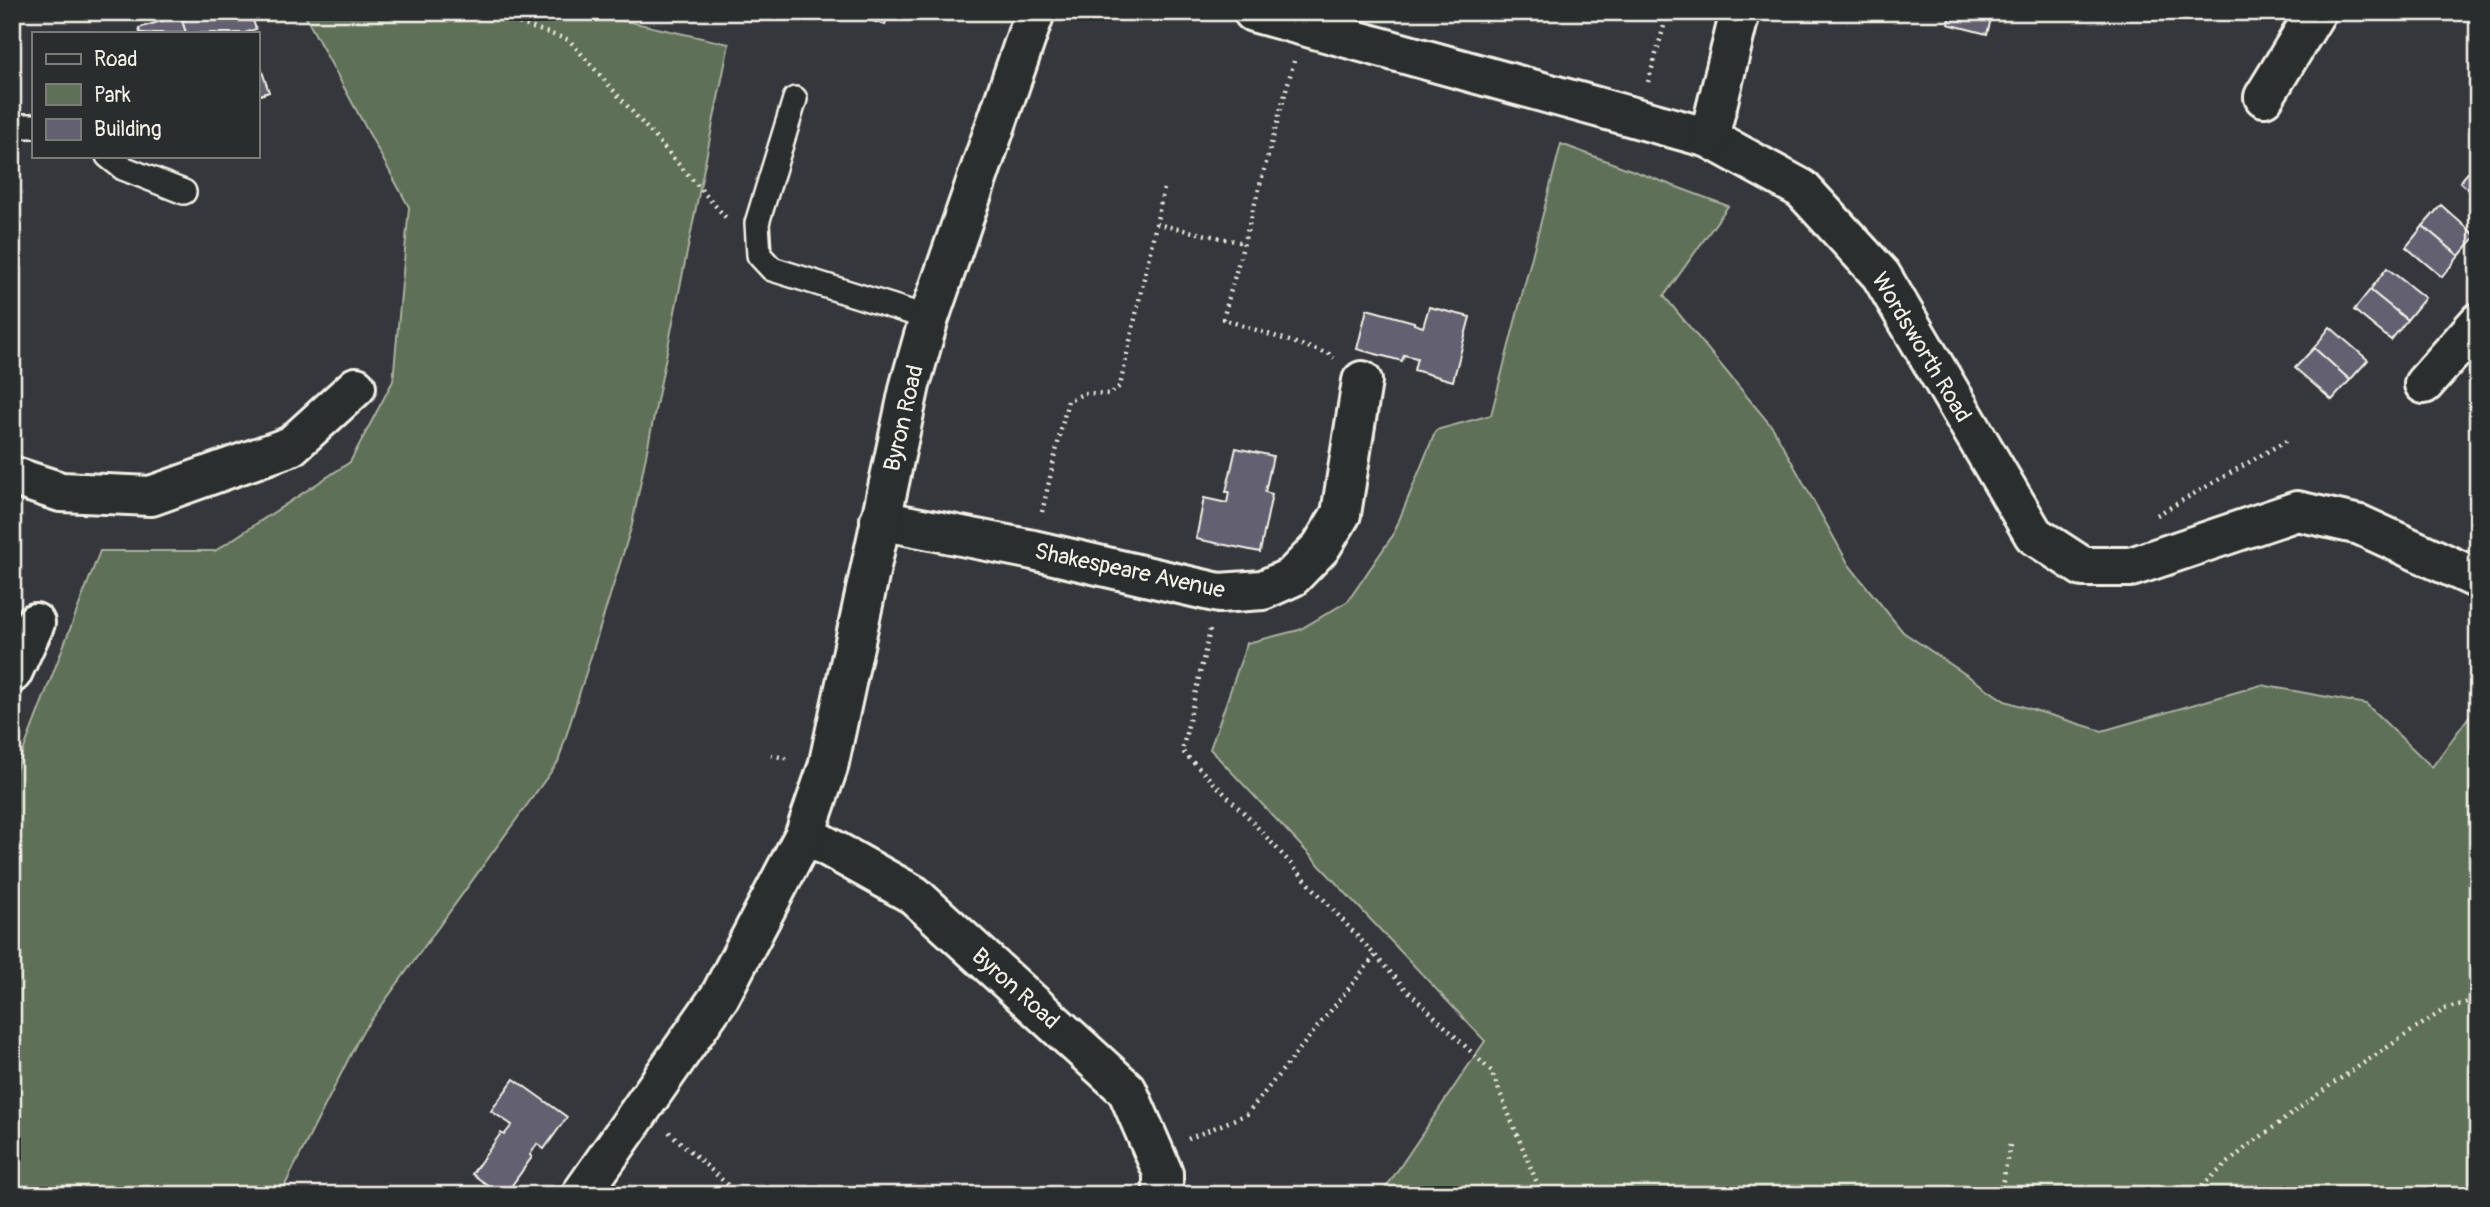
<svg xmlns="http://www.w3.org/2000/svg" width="2490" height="1207" viewBox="0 0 2490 1207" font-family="Pangolin,sans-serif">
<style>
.green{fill:#5f7059;stroke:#aab0a0;stroke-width:2}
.building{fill:#636072;stroke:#f4f1e8;stroke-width:2}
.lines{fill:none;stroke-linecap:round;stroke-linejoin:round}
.service-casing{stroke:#f4f1e8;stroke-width:28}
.minor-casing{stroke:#f4f1e8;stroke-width:44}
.path{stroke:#f4f1e8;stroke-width:4.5;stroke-dasharray:2 5;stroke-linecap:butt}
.service{stroke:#2a2d2e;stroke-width:23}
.minor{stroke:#2a2d2e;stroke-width:38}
.labels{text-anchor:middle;stroke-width:5;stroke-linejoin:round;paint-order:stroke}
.street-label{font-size:23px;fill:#f4f1e8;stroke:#2a2d2e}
</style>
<rect width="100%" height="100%" fill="#35373c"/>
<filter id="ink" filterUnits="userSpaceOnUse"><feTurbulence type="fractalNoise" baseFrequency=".0143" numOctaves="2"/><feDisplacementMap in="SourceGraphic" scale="14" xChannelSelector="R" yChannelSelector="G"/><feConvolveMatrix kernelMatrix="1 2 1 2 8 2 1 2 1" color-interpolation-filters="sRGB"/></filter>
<g filter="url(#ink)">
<g class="green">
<polygon points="303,12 585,12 729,44 632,525 558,762 361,1034 280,1195 12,1195 12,780 100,551 215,551 350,462 393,381 409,207"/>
<polygon points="1561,144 1728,206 1664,296 1773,428 1849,565 1903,632 2005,701 2102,731 2261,685 2366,704 2432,767 2478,704 2478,1195 1381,1195 1485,1041 1210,749 1247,643 1299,630 1348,601 1393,535 1436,430 1491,415"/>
</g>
<g class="building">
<polygon points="188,12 250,12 256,29 245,33 186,33 180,15"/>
<polygon points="845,12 888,12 885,25"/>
<polygon points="1951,12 1993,12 1987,34 1948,24"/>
<polygon points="180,15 186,33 140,33 139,28"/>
<polygon points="257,56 269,92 257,96"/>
<polygon points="2477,162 2478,163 2478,198 2460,182"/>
<polygon points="2441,205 2476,236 2459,256 2423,226"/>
<polygon points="2423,226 2459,256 2442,277 2406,247"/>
<polygon points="2387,268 2425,298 2407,320 2370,290"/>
<polygon points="2370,290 2407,320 2391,340 2354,310"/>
<polygon points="1429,307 1470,317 1453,381 1414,370 1417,358 1404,355 1402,361 1357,349 1367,309 1414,322 1414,324 1423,327"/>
<polygon points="2330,327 2368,360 2350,380 2314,348"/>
<polygon points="2314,348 2350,380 2332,400 2295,368"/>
<polygon points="1236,448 1273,456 1265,492 1272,494 1260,552 1196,539 1204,498 1227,503 1229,492 1226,492"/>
<polygon points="514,1079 567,1117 544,1149 537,1144 530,1155 532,1157 505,1195 502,1195 472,1174 501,1133 504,1135 512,1125 491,1111"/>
</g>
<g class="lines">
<g class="service-casing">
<g id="service">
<polyline points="795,99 757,223 759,255 772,269 929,318"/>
<polyline points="12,126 33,126"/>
<polyline points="108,156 123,168 184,192"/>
</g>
</g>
<g class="minor-casing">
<g id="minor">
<polyline points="1253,12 1709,138 1802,189 1881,275 2034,535 2083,567 2131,567 2297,511 2360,525 2478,579"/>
<polyline points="2264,97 2316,12"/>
<polyline points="1709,138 1740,12"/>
<polyline points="2424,384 2478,323"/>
<polyline points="12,476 61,492 151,496 291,446 356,387"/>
<polyline points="880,520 1033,550 1219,593 1263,590 1292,577 1321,547 1341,514 1362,381"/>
<polyline points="12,673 35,623"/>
<polyline points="805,834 914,895 1127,1090 1163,1173 1163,1195"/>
<polyline points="581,1195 720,996 805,834 828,767 910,385 929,318 1035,12"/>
</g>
</g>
<g class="path">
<polyline points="486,12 569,40 728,220"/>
<polyline points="1294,61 1223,319 1329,354 1334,358"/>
<polyline points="1648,82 1668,12"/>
<polyline points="1156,224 1244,243"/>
<polyline points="1042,512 1068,400 1086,393 1110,394 1120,386 1165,184"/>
<polyline points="2157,515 2286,441"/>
<polyline points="1210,630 1182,751 1248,817 1404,987 1491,1071 1542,1195"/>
<polyline points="771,755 790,759"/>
<polyline points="669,1132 739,1195"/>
<polyline points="1188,1139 1247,1114 1375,956"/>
<polyline points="2000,1195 2010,1145"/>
<polyline points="2191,1195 2244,1149 2332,1084 2445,1009 2478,999"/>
</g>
<use href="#service" class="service"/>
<use href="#minor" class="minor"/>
</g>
</g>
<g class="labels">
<g class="street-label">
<text transform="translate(1922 347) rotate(59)" y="8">Wordsworth Road</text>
<text transform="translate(903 418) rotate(-77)" y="8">Byron Road</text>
<text transform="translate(1130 570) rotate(12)" y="8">Shakespeare Avenue</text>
<text transform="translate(1016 988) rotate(42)" y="8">Byron Road</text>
</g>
</g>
<rect width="2490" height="1207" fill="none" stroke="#2a2d2e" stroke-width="42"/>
<rect x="21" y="21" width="2448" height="1165" fill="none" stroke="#f4f1e8" stroke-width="2.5" filter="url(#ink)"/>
<rect x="32" y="32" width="228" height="126" fill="#2a2d2e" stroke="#7b7b78" stroke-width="2"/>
<rect x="46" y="54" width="35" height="10" fill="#2a2d2e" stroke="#7b7b78" stroke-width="2"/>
<text x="94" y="66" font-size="21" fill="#f4f1e8">Road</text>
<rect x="46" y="84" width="35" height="21" fill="#5f7059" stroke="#7b7b78" stroke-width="2"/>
<text x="94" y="102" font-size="21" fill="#f4f1e8">Park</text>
<rect x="46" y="119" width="35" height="21" fill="#636072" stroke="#7b7b78" stroke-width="2"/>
<text x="94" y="136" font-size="21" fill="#f4f1e8">Building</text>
</svg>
